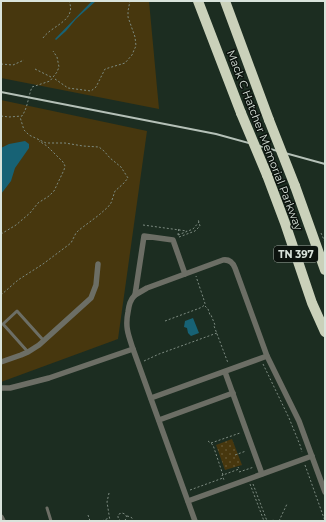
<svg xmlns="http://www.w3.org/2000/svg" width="326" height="522" viewBox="0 0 326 522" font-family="Montserrat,sans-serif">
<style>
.green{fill:#47370e}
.park{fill:url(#park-dots)}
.water{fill:#176275}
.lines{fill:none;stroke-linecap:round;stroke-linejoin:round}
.path{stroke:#7d8b81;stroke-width:1;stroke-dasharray:2 2;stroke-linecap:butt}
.lane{stroke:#6c6e65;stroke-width:3}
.street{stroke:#6c6e65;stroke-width:5.5}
.highway{stroke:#cad1ba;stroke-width:10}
.rail{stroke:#b5c1b8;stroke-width:2}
.highway-bridge{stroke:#cad1ba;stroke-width:10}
.labels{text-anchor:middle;stroke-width:3;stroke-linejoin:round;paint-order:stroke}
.shield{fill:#0c130e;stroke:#9ca59e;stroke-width:1}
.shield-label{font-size:10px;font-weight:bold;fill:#d9e3db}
.street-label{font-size:11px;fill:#d9e3db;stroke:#0c130e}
</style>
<defs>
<pattern id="park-dots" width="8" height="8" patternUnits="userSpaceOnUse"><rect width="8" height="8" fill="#47370e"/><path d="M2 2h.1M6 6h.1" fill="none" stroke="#615430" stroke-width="1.8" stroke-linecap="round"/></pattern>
</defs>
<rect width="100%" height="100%" fill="#1c2d21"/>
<g class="green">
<polygon points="1,1 149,1 159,109 1,78"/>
<polygon points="1,100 147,131 118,339 1,382"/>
</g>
<polygon class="park" points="232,439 242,465 225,470 216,445"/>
<g class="water">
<polygon points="92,1 96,1 76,19 66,31 56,40 55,39"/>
<polygon points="25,141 29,144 29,148 15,168 11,181 1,194 1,148 9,144"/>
<polygon points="193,318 199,333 191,336 188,333 187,328 184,327 185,321"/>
</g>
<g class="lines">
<g class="path">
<path d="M 43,38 C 52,25 77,21 69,1"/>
<polyline points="1,64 13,65 24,60"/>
<polyline points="35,69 51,77"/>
<polyline points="55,79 68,88 91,91 96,87 105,69 125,63 132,55 134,50 136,46 135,37 128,17 128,11 130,1"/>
<path d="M 1,116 L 9,117 L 22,116 C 28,107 28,97 32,87 L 50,81 L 57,72 L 59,67 L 57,57 L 53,51"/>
<polyline points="143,225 187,231"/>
<polyline points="321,233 325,242"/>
<polyline points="1,234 16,225 30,213 38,203 49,196 54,191 64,170 65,166 63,162 47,146 39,141"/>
<polyline points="178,235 193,229 199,222"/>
<polyline points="178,235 179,227"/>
<polyline points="179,237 195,231 200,226 198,219"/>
<polyline points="1,295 18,280 43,264 71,243 76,233 79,230 99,215 108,207 111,203 115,191 123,184 128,178 121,167 110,158 104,151 99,147 83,146 65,143 46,143 29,135 24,130 20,117"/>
<polyline points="205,306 208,309 210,315 211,315 215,325 214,326 228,363"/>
<path d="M 165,321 L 200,308 C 202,307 204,306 205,304 C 205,302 197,280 196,276"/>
<polyline points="144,361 159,354 217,333"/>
<polyline points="263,364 289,418 300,445 302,452"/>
<polyline points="208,441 213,445 223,475 239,469 238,467"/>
<polyline points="211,443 240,433"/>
<polyline points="235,455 246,451"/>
<polyline points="305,465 325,521"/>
<polyline points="239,472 254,467"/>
<polyline points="223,475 222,475 224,480"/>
<polyline points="250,484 264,521"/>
<polyline points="253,484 267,521"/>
<polyline points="190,490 223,478"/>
<polyline points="109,493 107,502 110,521"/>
<polyline points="88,515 90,521"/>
<polyline points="127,516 131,517 134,521"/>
<polyline points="102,521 109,518"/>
<path d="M 121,521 C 118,519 117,516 119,514 L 122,513 C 127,514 128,518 124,521"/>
<polyline points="269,521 272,520 276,521"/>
<polyline points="279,521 287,504"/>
</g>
<g class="lane">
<polyline points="28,352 3,324 17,311 44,341"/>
<polyline points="47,508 51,521"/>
</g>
<g class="street">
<path d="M 135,295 L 147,288 L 223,260 C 230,259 233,263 235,268 L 267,356 L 299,421 L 325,492"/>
<path d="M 133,349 C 128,334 125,327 128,312 C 129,305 130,300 135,295 L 144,236 L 173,240 L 185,274"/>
<polyline points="1,362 21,355 28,352 39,345 91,298 96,285 98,264"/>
<polyline points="225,372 262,474"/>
<polyline points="1,388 10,388 49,378 133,349 195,521"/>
<polyline points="151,398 267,356"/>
<polyline points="159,420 233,393"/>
<polyline points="188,501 312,456"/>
<polyline points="1,517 3,521"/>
</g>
<g class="highway">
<polyline points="198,1 241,113"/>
<polyline points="225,1 269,120"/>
<polyline points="267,175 285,223 312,303 325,332"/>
<polyline points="295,186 325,270"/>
</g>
<polyline class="rail" points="1,92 216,134 325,164"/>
<g class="highway-bridge">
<polyline points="241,113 267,175"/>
<polyline points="269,120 295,186"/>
</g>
</g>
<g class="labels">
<rect class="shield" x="274" y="246" width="44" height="16" rx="3"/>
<g class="shield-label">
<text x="296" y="258">TN 397</text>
</g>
<g class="street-label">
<text transform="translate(265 140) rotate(69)" y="4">Mack C Hatcher Memorial Parkway</text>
</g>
</g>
<rect width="326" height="522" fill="none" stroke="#d9e3db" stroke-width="4"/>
</svg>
